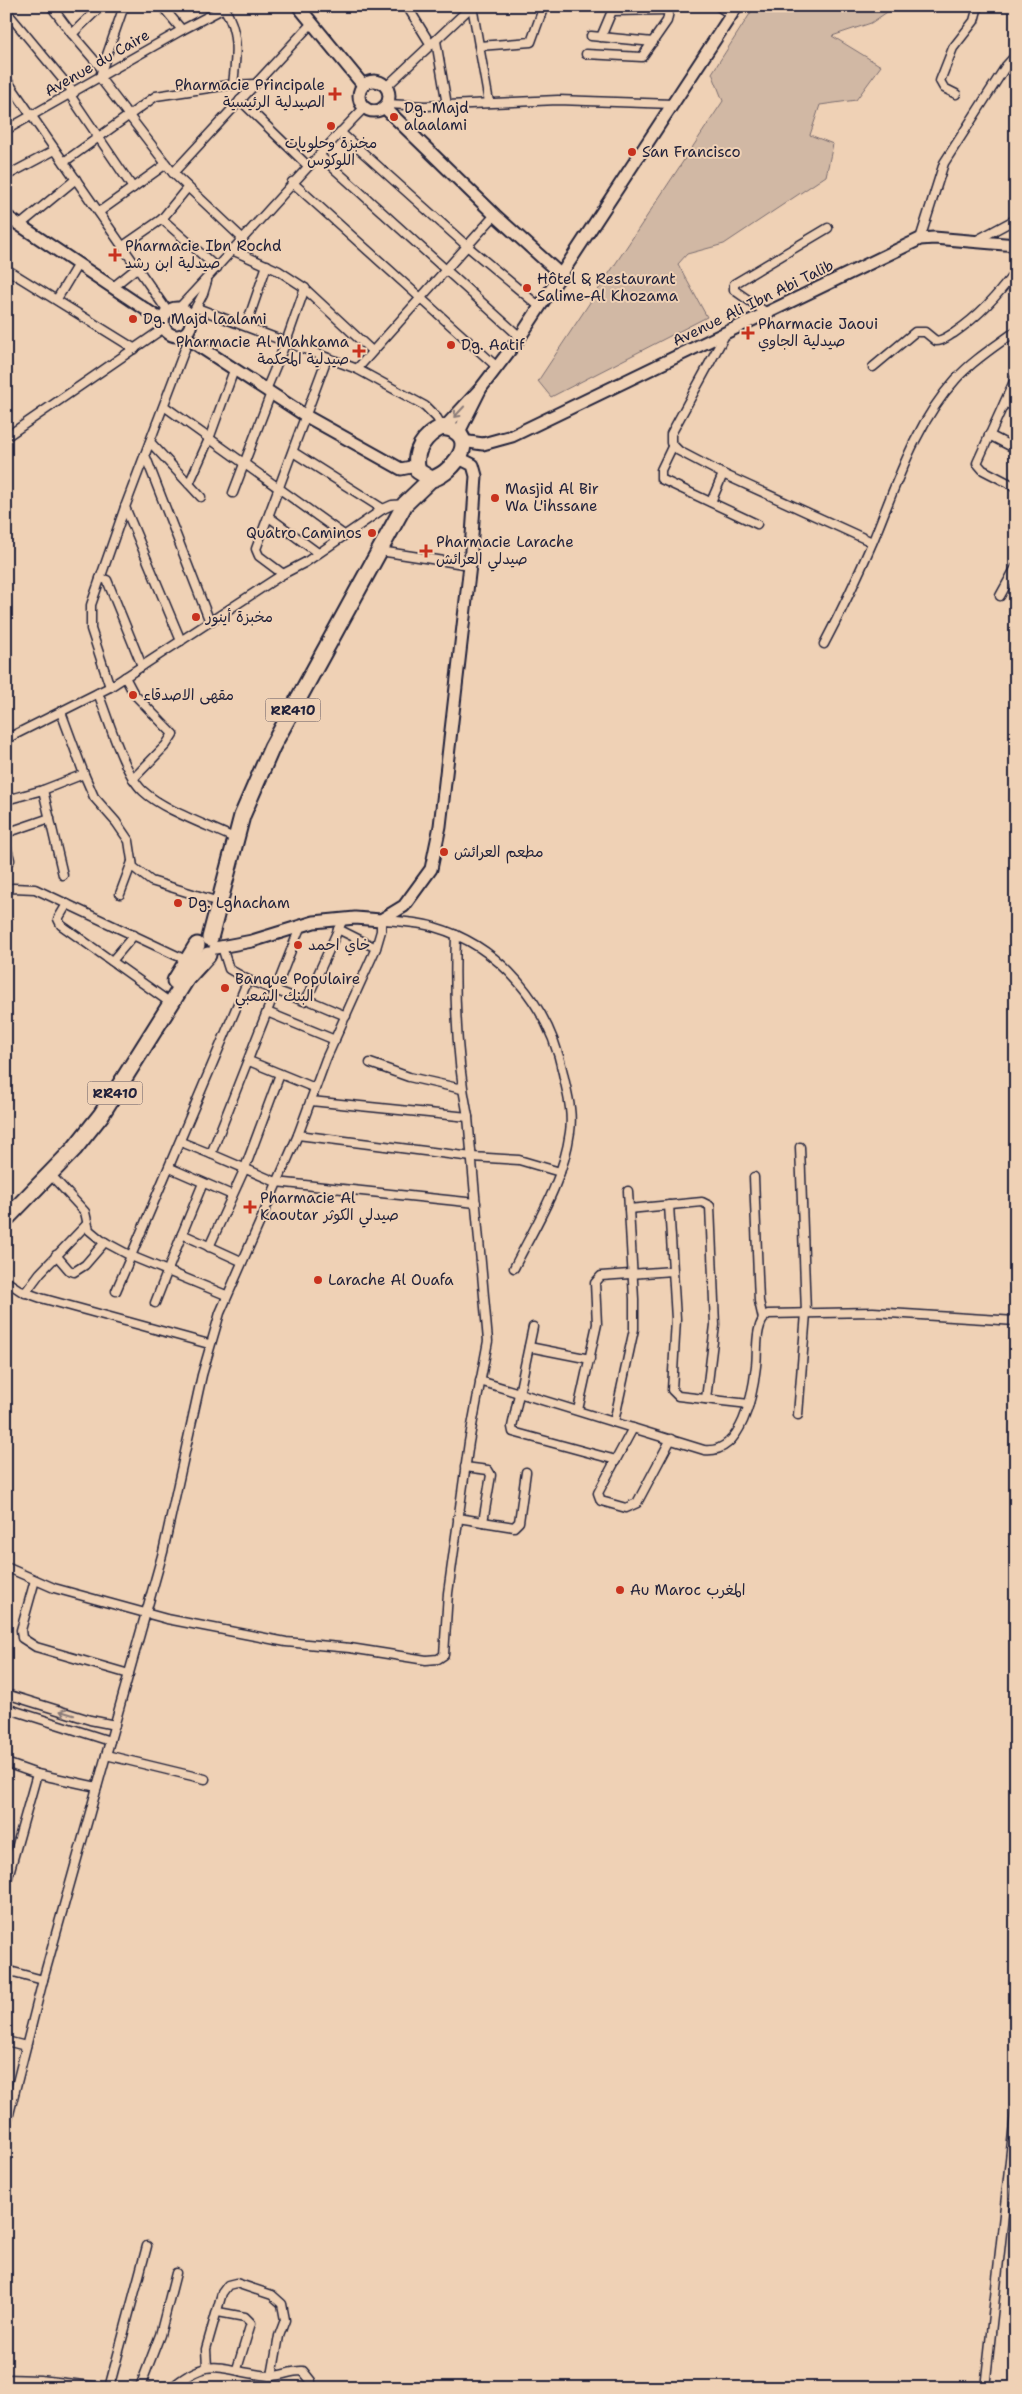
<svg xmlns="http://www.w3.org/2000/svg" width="1022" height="2394" viewBox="0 0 1022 2394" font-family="'Shantell Sans','Playpen Sans Arabic',sans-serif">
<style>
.green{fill:#d1b8a4;stroke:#7a6d70}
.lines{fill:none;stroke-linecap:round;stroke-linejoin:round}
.street-casing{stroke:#22223b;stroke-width:11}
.secondary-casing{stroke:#22223b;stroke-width:15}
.highway-casing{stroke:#22223b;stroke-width:19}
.street{stroke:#efd1b5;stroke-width:8}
.secondary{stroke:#efd1b5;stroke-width:11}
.highway{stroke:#efd1b5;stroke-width:15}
.oneway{stroke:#887a78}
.poi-dot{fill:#c8321e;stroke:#efd1b5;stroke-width:2}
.labels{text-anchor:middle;stroke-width:4;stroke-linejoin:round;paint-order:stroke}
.shield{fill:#efd1b5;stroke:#605660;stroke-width:1}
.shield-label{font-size:14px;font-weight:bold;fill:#22223b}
.street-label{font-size:15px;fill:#22223b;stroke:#efd1b5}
.poi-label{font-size:15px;fill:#22223b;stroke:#efd1b5;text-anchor:start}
</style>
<rect width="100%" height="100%" fill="#efd1b5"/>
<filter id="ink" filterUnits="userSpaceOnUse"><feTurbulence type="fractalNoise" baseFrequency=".02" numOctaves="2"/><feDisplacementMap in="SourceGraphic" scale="10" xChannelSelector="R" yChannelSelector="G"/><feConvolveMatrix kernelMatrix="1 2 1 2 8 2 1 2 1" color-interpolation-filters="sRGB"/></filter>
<g filter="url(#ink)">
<polygon class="green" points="755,6 896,6 871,23 832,36 881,66 856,100 820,105 810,135 833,144 826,176 724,244 687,254 678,264 707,317 551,397 538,381 723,101 712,73"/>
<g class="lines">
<g class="street-casing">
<g id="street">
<polyline points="51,6 72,34"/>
<polyline points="101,6 72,34 102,69 100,78 173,173 242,238"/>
<polyline points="162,6 182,30"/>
<polyline points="407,6 431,45"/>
<polyline points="472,6 489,102"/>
<polyline points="718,6 731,15"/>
<path d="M 224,8 C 240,32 236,57 233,85"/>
<polyline points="6,11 74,93"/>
<polyline points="591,36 653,42"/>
<polyline points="601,37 612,11 669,10"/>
<polyline points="436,41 447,105"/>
<polyline points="479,46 531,42 544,6"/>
<polyline points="586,54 642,57 667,21 670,6"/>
<polyline points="102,69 124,6"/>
<polyline points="6,79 168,312"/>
<polyline points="386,87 472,6"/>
<polyline points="956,94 944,88 940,81 953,48 974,21 978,6"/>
<polyline points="70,95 133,188"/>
<polyline points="240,100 308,166"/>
<polyline points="387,104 425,106 558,100 673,104"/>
<polyline points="6,130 182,30 228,6"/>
<polyline points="340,132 467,246 540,307"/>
<polyline points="319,155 520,337"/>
<polyline points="64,162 156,96 229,85 255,84"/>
<polyline points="173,173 312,23"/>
<polyline points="6,176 55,150"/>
<polyline points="292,182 497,367"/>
<polyline points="99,212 166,164"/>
<polyline points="162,219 188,187"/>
<polyline points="20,225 76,179"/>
<polyline points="920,239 944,163 1006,66 1016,55"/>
<polyline points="975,241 1016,219"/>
<polyline points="123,246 162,219 217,268"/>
<polyline points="232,250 279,271 302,286 372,351"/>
<polyline points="6,269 135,349"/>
<polyline points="113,287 138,267"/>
<polyline points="57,299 78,264"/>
<path d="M 179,308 C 241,242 300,173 364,108"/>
<polyline points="197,308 357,369 425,406 437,418 442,427"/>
<polyline points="767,313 734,290 734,284 828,228"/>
<polyline points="190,318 203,294 207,281"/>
<polyline points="246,326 267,265"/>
<polyline points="726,333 671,434 671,443 679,451 723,474 872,542"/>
<path d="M 873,367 L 915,332 L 925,332 L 936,341 C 943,341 948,336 954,333 C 980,315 996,297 1016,271"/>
<polyline points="357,369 495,215"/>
<polyline points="1016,377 977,463 983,470 1016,487"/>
<polyline points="266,390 286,342 305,288"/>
<polyline points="1005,402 1016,408"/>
<polyline points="164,406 344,535"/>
<polyline points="989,435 1016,449"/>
<polyline points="6,437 164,328"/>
<polyline points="150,442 201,497"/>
<polyline points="673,445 661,470 661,479 757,524"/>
<polyline points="293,452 383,509"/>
<polyline points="145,455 210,622"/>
<polyline points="189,484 209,439 234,370"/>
<polyline points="233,493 271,393"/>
<polyline points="711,502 723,474"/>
<polyline points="125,507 181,641"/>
<polyline points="269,517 318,553"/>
<polyline points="380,551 470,565"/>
<polyline points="283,574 259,556 256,549 327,358"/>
<polyline points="100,578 107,580 142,666"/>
<polyline points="1000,596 1016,567"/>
<path d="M 824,644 C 842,610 858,576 873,541 C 896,485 915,424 956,379 C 973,360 996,346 1016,331"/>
<polyline points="125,677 134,694 173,734 166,745 133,779"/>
<polyline points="110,687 91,629 91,605 125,507 188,341"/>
<path d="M 98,693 C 108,718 124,774 143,791 C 163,810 210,826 236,839"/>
<polyline points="61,712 84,774 94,797 116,822 129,841 133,867 151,881 219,902"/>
<polyline points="6,739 110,687 283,574 306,562 383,509 392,505 405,504"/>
<polyline points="43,790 63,875"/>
<polyline points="6,800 43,790 84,774"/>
<polyline points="6,833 50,818"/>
<polyline points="6,845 10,860"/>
<polyline points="6,891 13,888 35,889 186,960"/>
<polyline points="120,894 132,862"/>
<polyline points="67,904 58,919 61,925 165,999"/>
<polyline points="338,929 376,948"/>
<polyline points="222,947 229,969 248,980"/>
<polyline points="112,961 134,935"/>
<polyline points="306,999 346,1016"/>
<polyline points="267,1012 335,1040"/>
<polyline points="249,1061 315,1088"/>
<polyline points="370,1063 409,1077 462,1089"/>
<polyline points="311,1101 468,1117"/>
<polyline points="298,1135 472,1157 519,1160 560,1172"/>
<polyline points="181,1142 211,1154 301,925"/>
<polyline points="211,1154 276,1182 476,1203"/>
<polyline points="170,1168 232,1195"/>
<polyline points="50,1174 85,1212 89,1230 101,1240 131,1256 248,980 304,1001 310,992 343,919"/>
<polyline points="754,1177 759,1301 763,1319"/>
<polyline points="669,1205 676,1319 672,1390 678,1396 749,1404"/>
<polyline points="629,1209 702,1202 710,1206 715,1325 706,1399"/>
<polyline points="182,1234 203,1183"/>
<polyline points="209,1247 245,1168 280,1074"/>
<polyline points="56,1255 69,1270 74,1272 85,1265 105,1242"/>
<polyline points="6,1281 21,1291 41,1298 209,1344"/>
<polyline points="116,1291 131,1256 226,1295"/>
<polyline points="25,1293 40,1273 87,1224"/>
<polyline points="155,1303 182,1234 241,1261"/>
<polyline points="533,1327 512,1427 513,1432 616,1460"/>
<polyline points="529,1347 590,1359"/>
<path d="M 480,1381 L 704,1450 C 742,1455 753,1394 756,1366 C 758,1351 754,1324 768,1314 L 873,1312 L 1016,1321"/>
<polyline points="578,1410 597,1324 595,1283 601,1276 673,1271"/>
<polyline points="798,1415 806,1313 800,1147"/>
<polyline points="614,1422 634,1329 634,1299 628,1191"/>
<polyline points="633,1428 598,1493 601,1501 626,1508 637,1503 671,1439"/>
<polyline points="465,1467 488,1470 491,1475 483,1522"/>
<polyline points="458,1518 514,1527 519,1522 526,1472"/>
<path d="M 6,1567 L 54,1588 L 167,1619 L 286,1642 L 350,1648 L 426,1660 L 438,1659 L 444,1655 L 448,1593 L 469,1442 L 488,1341 L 468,1117 C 456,1057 454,996 456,935"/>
<polyline points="35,1580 21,1630 22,1638 36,1647 129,1674"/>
<polyline points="6,1694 90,1720 115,1725"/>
<polyline points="6,1708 110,1741"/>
<polyline points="106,1755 205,1779"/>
<polyline points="6,1763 37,1774"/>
<polyline points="6,1884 37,1774 97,1787"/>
<polyline points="6,1970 43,1980"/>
<polyline points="6,2041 26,2046"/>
<path d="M 6,2126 L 43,1980 L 163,1552 L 202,1375 L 220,1313 L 298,1135 L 326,1059 L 376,948 L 381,931 L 381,920 C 398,921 417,922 434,927 C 501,946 549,1006 563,1073 C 567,1093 573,1111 570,1132 C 563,1183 536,1224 514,1268"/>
<polyline points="218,2312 245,2317 251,2323 237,2369"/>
<polyline points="207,2367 206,2349 222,2293 228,2285 236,2283 272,2295 282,2304 285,2320 279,2336 272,2376"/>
<polyline points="6,2379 40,2380 109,2388"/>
<polyline points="140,2387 160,2335 176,2273"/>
<polyline points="109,2388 147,2246"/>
<polyline points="134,2388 150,2388"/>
<path d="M 171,2388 C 213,2353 222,2372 269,2376 C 281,2377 291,2370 303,2371 L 311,2381 L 311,2388"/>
<polyline points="985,2388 1016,2105"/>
</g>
</g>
<g class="secondary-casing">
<g id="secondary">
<polyline points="298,6 363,85"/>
<circle cx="374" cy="96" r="15"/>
<polyline points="384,107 495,215 560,274"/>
<polyline points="6,216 163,321"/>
<circle cx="177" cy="322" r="14"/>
<polyline points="182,335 306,416 401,469 416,466"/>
<polyline points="481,388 520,337 737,6"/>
<polyline points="444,428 481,388 458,434"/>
<polyline points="462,441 483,444 512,436 920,239 934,238 1016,245"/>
<polyline points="215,948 252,941 314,922 355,918 381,920 404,906 431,869 440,826 470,565 476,476 473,465 459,458"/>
</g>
</g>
<g class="highway-casing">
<g id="highway">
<path d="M 442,427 C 445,428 450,428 453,430 C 479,443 448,476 431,479 L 418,471 C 412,452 425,435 442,427 Z"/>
<polyline points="210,938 242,816 272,747 405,504 431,479"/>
<polyline points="175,981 197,945"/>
<polyline points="6,1219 74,1149 101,1115 187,978 208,955"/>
</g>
</g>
<use href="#street" class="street"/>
<use href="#secondary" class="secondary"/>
<use href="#highway" class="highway"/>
</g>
<defs><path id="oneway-shaft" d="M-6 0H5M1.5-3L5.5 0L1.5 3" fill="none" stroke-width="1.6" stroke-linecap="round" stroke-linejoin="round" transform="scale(1.25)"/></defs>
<g class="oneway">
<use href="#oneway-shaft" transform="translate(459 412) rotate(133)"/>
<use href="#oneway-shaft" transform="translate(67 1713) rotate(-163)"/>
</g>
</g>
<g class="poi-dot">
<path d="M332.5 86.5h5v5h5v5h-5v5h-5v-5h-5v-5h5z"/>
<circle cx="394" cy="117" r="5"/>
<circle cx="331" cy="126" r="5"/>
<circle cx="632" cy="152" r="5"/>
<path d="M112.5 247.5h5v5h5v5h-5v5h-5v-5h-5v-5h5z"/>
<circle cx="527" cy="288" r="5"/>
<circle cx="133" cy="319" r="5"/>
<path d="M745.5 325.5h5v5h5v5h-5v5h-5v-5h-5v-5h5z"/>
<circle cx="451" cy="345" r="5"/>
<path d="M356.5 343.5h5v5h5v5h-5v5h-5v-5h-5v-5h5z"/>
<circle cx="495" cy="498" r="5"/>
<circle cx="372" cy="533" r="5"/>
<path d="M423.5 543.5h5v5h5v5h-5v5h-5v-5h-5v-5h5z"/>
<circle cx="196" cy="617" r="5"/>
<circle cx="133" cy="695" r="5"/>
<circle cx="444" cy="852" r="5"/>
<circle cx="178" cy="903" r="5"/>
<circle cx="298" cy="945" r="5"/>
<circle cx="225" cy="988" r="5"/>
<path d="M247.5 1199.5h5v5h5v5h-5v5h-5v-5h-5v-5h5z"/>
<circle cx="318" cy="1280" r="5"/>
<circle cx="620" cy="1590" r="5"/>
</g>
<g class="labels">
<g class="shield">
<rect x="265.5" y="698.5" width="55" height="23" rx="4"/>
<rect x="87.5" y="1081.5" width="55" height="23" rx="4"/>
</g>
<g class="shield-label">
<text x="293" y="715">RR410</text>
<text x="115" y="1098">RR410</text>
</g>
<g class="street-label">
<text transform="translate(97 63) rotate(-30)" y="5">Avenue du Caire</text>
<text transform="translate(753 303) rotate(-26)" y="5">Avenue Ali Ibn Abi Talib</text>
</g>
<g class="poi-label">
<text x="325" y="90" text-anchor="end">Pharmacie Principale<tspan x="325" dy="17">الصيدلية الرئيسية</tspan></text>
<text x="404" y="113">Dg. Majd<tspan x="404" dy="17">alaalami</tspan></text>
<text x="331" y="148" text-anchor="middle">مخبزة وحلويات<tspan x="331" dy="17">اللوكوس</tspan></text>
<text x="642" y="157">San Francisco</text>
<text x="125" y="251">Pharmacie Ibn Rochd<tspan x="125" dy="17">صيدلية ابن رشد</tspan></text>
<text x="537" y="284">Hôtel &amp; Restaurant<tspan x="537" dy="17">Salime-Al Khozama</tspan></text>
<text x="143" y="324">Dg. Majd laalami</text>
<text x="758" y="329">Pharmacie Jaoui<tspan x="758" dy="17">صيدلية الجاوي</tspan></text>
<text x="349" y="347" text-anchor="end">Pharmacie Al Mahkama<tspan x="349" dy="17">صيدلية المحكمة</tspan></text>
<text x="461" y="350">Dg. Aatif</text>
<text x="505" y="494">Masjid Al Bir<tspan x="505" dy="17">Wa L'ihssane</tspan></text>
<text x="362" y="538" text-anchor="end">Quatro Caminos</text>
<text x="436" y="547">Pharmacie Larache<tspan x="436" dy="17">صيدلي العرائش</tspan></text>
<text x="206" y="622">مخبزة أينور</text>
<text x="143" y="700">مقهى الاصدقاء</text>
<text x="454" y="857">مطعم العرائش</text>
<text x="188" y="908">Dg. Lghacham</text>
<text x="308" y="950">خاي احمد</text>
<text x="235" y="984">Banque Populaire<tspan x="235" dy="17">البنك الشعبي</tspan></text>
<text x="260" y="1203">Pharmacie Al<tspan x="260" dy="17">Kaoutar صيدلي الكوثر</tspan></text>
<text x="328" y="1285">Larache Al Ouafa</text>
<text x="630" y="1595">Au Maroc المغرب</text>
</g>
</g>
<rect width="1022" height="2394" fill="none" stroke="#efd1b5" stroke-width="25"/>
<rect x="12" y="12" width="997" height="2369" fill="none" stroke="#22223b" stroke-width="2" filter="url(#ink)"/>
</svg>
